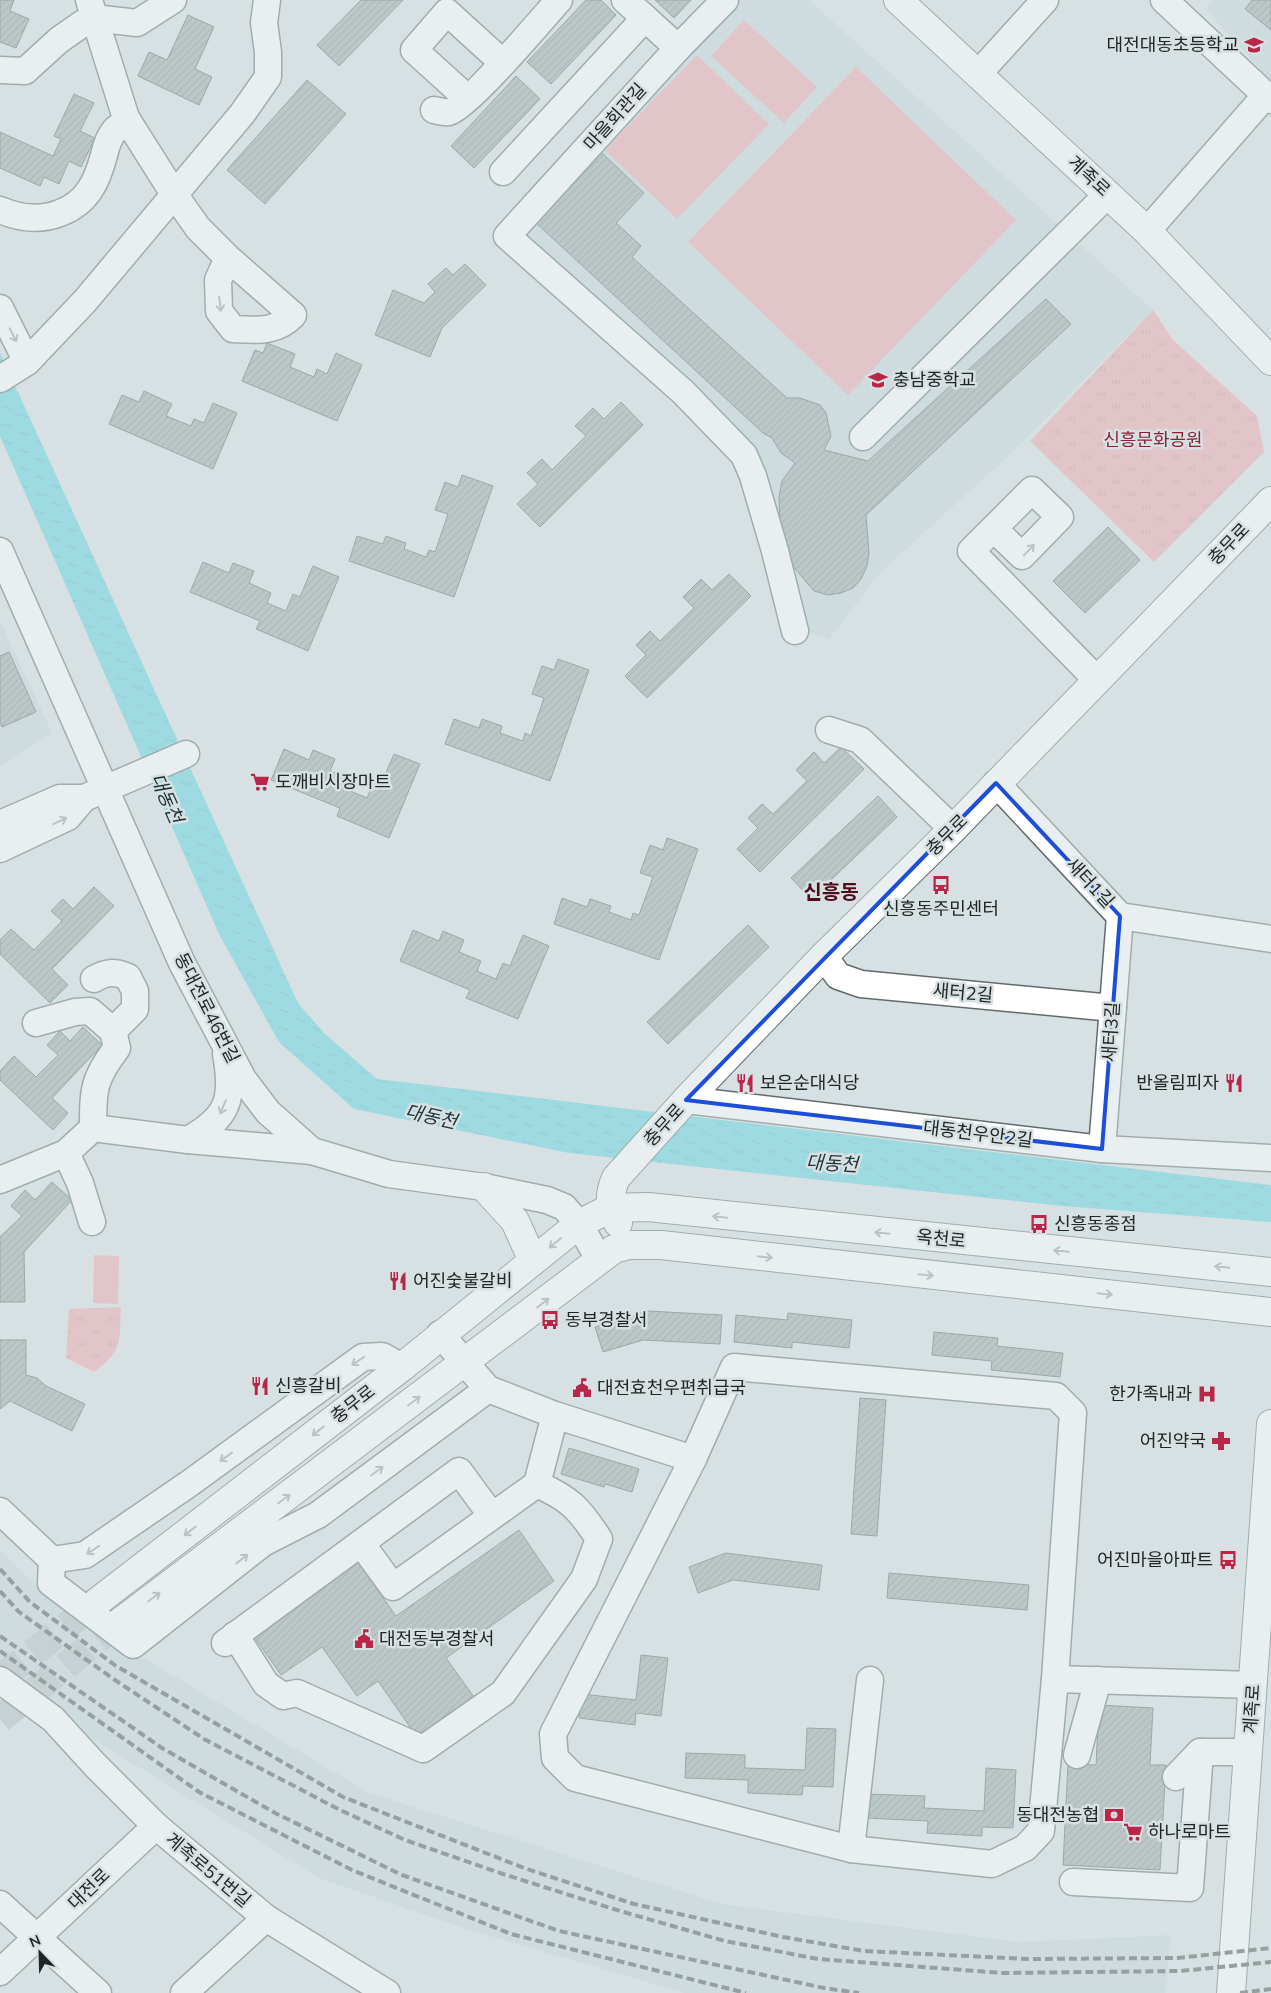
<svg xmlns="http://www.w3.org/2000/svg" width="1271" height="1993" viewBox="0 0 1271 1993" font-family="Mulish,'Noto Sans KR',sans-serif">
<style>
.built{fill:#c3d6d9}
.grass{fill:url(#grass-tufts)}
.pitch{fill:#f0a3a8}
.water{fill:url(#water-ripples)}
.building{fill:url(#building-hatch);stroke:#566061}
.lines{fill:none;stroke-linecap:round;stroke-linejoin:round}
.major-tunnel{stroke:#b3bbbd;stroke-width:28;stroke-dasharray:28 14;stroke-linecap:butt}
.minor-casing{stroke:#616b6c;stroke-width:29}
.major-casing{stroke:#616b6c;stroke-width:30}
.minor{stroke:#fff;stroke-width:26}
.major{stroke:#fff;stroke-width:28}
.rail{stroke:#494e4f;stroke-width:4;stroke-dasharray:8 4;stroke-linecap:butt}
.oneway{stroke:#9b9d9d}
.marked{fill:none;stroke:#1d4ed8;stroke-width:4;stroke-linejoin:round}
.labels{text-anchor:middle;stroke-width:5;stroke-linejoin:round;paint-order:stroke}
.poi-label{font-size:18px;fill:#212526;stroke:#d7e1e3;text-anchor:start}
.street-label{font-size:18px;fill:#212526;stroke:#d7e1e3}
.park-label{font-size:18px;fill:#8a2236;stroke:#d7e1e3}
.water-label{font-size:19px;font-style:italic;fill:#1c3234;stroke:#d7e1e3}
.quarter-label{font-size:20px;font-weight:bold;fill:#510c1b;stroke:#d7e1e3}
</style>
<defs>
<pattern id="grass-tufts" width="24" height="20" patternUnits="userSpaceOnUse" patternTransform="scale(1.25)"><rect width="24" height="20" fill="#f0a3a8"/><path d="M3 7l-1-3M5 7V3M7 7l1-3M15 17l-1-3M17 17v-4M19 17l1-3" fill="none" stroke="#ce8c90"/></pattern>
<pattern id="water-ripples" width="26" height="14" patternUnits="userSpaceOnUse" patternTransform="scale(1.25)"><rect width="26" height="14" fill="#58d1de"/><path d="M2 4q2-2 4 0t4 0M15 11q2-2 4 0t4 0" fill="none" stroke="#4cb3be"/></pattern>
<pattern id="building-hatch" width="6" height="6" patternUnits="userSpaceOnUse" patternTransform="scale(1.25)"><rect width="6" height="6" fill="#9ca6a7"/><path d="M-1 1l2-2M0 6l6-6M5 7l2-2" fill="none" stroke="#7f8788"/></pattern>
</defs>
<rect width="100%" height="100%" fill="#d7e1e3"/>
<g class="built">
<polygon points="739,0 809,0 1153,310 1016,449 881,572 829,639 805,632 757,463 518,231"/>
<polygon points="1213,0 1271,0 1271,81 1205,9"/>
<polygon points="0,620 52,733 0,767"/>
<polygon points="0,1549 33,1582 134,1652 369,1793 722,1904 1018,1942 1171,1935 1165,1993 684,1993 466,1929 321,1879 91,1738 0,1663"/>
</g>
<g class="grass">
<polygon points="1153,310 1173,340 1257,416 1264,452 1154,562 1030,441"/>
<path d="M 121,1307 C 119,1340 124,1351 94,1372 L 66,1358 L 69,1309 Z"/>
</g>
<g class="pitch">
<polygon points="744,20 817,87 784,123 711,56"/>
<polygon points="697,55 769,124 677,219 605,150"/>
<polygon points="856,67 1016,220 848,395 688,242"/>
<polygon points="94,1255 119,1256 118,1304 93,1303"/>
</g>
<polygon class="water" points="0,353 298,1003 325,1034 377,1079 1271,1185 1271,1222 1062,1206 569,1153 354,1109 279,1042 220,936 0,436"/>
<g class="building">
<polygon points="0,0 14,0 10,11 29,19 16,48 0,42"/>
<polygon points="361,0 403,0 339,66 317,45"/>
<polygon points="586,0 601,0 616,15 551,84 527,62"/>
<polygon points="655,0 691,0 674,18"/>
<polygon points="1252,0 1271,0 1271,30 1245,9"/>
<polygon points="188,15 214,27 195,69 212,77 199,105 138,76 149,52 167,60"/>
<polygon points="516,76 540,99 474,168 451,146"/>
<polygon points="307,80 346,114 265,204 227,170"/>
<polygon points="74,94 94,103 80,131 95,138 81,167 69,161 59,184 44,177 40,186 0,168 0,132 53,156 61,139 54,136"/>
<polygon points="600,151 644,193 616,223 641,246 632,257 787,398 800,398 820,405 826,413 831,436 824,450 868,461 1046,299 1071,324 866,515 869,553 867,566 861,579 853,588 841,593 828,595 814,591 791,564 780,525 779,497 782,481 795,463 781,453 772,438 763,433 534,221"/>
<polygon points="465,264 486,285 442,328 430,357 375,335 393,290 424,303 435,292 428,284 446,268 453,275"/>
<polygon points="267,343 295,354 290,367 314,377 317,369 327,374 336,353 362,365 337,421 242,381 255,350 263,353"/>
<polygon points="144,391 172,404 166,416 191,426 194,419 204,423 213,403 237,413 213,469 109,424 122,395 139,402"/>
<polygon points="621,402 643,425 540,527 517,504 538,484 527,473 542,459 552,470 586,436 575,426 593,408 604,419"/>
<polygon points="462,475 493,486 454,597 349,561 357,536 383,544 386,536 406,543 404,549 426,557 429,550 435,552 448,514 435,510 445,482 458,487"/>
<polygon points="1108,527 1140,560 1085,613 1053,581"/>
<polygon points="203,562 229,573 233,563 254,571 249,583 271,593 267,603 286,611 293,594 300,597 313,566 339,577 308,651 256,629 260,621 190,592"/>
<polygon points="729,574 751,596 647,698 625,676 646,655 636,645 650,631 660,641 694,608 683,597 701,579 712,590"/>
<polygon points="9,652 36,712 2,727 0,722 0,656"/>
<polygon points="558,659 589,670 550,781 445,744 454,719 479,728 482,719 502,726 500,733 523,741 525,733 531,736 544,698 532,694 542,666 554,670"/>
<polygon points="841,747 864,769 760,872 737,849 758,828 748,818 762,804 773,814 807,781 796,770 814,752 824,763"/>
<polygon points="284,749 309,760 313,750 335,759 330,771 352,780 348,790 367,798 374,782 381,784 394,754 420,764 389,838 337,816 340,808 271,780"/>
<polygon points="878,796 897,817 811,899 791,878"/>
<polygon points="667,838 698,849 659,960 554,924 562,898 587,907 590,899 611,906 609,912 631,920 633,913 639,915 653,877 640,873 650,845 663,850"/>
<polygon points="94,887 114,906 52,969 68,985 50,1003 0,954 0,940 11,929 34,950 62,921 51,911 63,899 73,909"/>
<polygon points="748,925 769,947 668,1044 647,1022"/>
<polygon points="413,930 439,941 443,931 464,940 459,952 481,961 477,971 496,979 503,963 510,966 523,935 549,946 518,1019 466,998 470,990 400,961"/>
<polygon points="83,1027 102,1045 52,1098 68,1113 53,1130 0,1080 0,1071 14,1056 36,1077 58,1055 47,1045 60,1031 70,1041"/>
<polygon points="52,1182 72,1200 24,1252 25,1302 0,1302 0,1237 22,1216 11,1206 25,1190 35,1200"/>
<polygon points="648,1311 722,1315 720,1344 643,1340 603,1352 595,1327"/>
<polygon points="788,1313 852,1320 849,1348 792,1342 792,1348 734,1342 736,1315 787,1320"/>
<polygon points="934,1332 998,1338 997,1346 1063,1353 1060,1377 991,1370 992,1361 932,1355"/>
<polygon points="0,1340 26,1340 26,1375 37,1378 46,1386 85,1404 72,1431 10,1401 0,1409"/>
<polygon points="860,1398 886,1400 877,1536 851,1534"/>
<polygon points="569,1448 639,1469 632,1492 605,1484 604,1487 561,1474"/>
<polygon points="519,1530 554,1581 446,1658 474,1697 417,1737 378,1681 357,1696 322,1647 281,1675 250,1631 355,1558 396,1616"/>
<polygon points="726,1553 822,1565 819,1590 733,1580 698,1593 689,1567"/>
<polygon points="889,1573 1029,1585 1027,1610 887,1598"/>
<polygon points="641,1655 668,1658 661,1716 636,1713 635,1725 579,1718 582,1694 636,1700"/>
<polygon points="1099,1705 1153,1708 1150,1765 1166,1765 1160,1870 1063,1865 1068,1764 1096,1765"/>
<polygon points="807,1728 836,1729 833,1787 803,1786 802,1795 748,1793 748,1780 685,1778 686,1753 745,1755 745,1768 805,1770"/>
<polygon points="986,1768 1016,1770 1013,1828 982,1827 982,1836 927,1833 928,1821 864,1818 866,1794 925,1796 924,1808 984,1811"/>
</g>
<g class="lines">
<g class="major-tunnel">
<polyline points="0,1679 97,1602"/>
<polyline points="0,1719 115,1626"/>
</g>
<g class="minor-casing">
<g id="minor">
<path d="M 89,0 L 126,118 L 174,194 L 198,228 L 228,258 L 293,315 C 276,333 256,330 233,329 L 219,311 L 218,280 L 228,258"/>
<polyline points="725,0 678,48 507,236 683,392 744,455 753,476 775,551 795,631"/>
<polyline points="1164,0 1271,100"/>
<polyline points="645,18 678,48"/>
<polyline points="0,70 25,71 59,40 82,24 94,18 137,23 173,0"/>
<polyline points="978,74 1045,0"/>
<polyline points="467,98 414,50 447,12 503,63"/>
<path d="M 434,110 C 439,111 444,113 449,112 C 467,108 542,19 559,0"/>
<polyline points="503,172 645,18 625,0"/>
<path d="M 0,210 C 19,218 40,221 60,213 C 87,203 97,182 104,155 C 106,146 109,137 115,130 C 118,127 124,124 128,121"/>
<polyline points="1147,231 1266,95"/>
<polyline points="0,308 27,362"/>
<polyline points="0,379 27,362 85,301 242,114 268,77 268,52 264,23 267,0"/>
<polyline points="863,437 1108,194"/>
<polyline points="994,529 1022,556 1060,517 1032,490 971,551 1097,680"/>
<polyline points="0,551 182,963 243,1079 268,1112 312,1151 389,1174 484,1187 547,1200 564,1207 579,1224 599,1259"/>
<polyline points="829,730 860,740 953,829"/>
<polyline points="996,783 1120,916 1271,939"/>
<polyline points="0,824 60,798 84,798 186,754"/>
<polyline points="0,849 68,817 84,798"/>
<polyline points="824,956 838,976 861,984 1113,1008"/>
<path d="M 94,979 C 106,972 115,971 128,977 L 135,991 L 135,1009 L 113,1031"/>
<path d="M 36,1023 L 75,1012 L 90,1011 L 113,1031 L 117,1048 C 93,1079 93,1091 93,1128"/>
<polyline points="686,1100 1102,1149 1271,1158"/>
<path d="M 188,1140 C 229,1117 234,1099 226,1054"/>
<polyline points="1102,1149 1120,916"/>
<polyline points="66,1153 80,1183 92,1222"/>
<polyline points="0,1180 66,1153 93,1128 188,1140 312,1151"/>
<polyline points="440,1334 488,1389 555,1415 693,1459"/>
<polygon points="734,1367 1056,1396 1073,1413 1055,1679 1041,1831 1025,1848 992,1864 851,1849 575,1778 555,1758 553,1734 693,1459"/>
<polyline points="0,1511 52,1560 51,1583 133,1645 263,1543 318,1515 488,1389"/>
<polyline points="361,1543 393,1587 537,1484 555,1415"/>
<polyline points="52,1560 85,1555 190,1483 363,1357 382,1356 402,1367"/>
<path d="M 235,1635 L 266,1684 L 283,1696 L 297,1693 L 423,1749 L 503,1693 L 584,1579 L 599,1539 C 579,1508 570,1499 537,1484"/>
<polyline points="225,1643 459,1471 492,1516"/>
<polyline points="1055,1679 1253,1685"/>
<polyline points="0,1680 53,1719 96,1766 156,1826 266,1918 387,1993"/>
<polyline points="1077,1755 1098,1680"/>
<polyline points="1176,1777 1200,1752 1248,1752"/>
<polyline points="851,1849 870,1680"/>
<polyline points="1073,1882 1190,1888 1200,1752"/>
<polyline points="0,1904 98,1993"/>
<polyline points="0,1972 156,1826"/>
<polyline points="184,1993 266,1918"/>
</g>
</g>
<g class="major-casing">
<g id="major">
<polyline points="898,0 1147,231 1271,361"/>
<polyline points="484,1187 515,1221 533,1261"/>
<path d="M 618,1223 C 610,1207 608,1195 616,1178 L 686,1100 L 824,956 L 953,829 L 1271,501"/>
<polyline points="97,1602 402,1367 579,1224 611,1208 648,1207 1271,1272"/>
<polyline points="115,1626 614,1249 629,1245 661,1245 1271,1312"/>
<polyline points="1231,1993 1271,1424"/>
</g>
</g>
<use href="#minor" class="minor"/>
<use href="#major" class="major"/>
<g class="rail">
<polyline points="0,1569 30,1602 116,1666 343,1797 524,1868 634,1904 783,1937 864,1951 1028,1959 1177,1958 1271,1948"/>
<polyline points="0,1591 19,1612 115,1680 204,1739 340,1810 405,1840 503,1874 620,1911 725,1941 818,1959 1003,1973 1180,1971 1271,1962"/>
<polyline points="0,1636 162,1748 275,1813 402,1875 559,1931 824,1988 859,1993"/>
<polyline points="0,1651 199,1792 352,1870 511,1934 746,1993"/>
<polyline points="1240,1993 1271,1989"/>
</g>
</g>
<defs><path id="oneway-shaft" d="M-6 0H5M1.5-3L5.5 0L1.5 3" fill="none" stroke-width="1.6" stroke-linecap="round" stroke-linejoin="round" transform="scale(1.25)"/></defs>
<g class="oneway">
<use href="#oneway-shaft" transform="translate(220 304) rotate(83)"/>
<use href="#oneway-shaft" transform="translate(13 335) rotate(63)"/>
<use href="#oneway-shaft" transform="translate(1029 550) rotate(-46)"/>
<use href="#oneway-shaft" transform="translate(60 821) rotate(-25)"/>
<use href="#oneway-shaft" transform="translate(223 1107) rotate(113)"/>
<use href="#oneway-shaft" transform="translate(720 1217) rotate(-174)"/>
<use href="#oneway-shaft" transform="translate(882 1233) rotate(-174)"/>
<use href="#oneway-shaft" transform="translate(555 1243) rotate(140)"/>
<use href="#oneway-shaft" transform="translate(1061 1251) rotate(-174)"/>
<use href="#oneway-shaft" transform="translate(765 1257) rotate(6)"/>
<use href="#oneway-shaft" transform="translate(1222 1267) rotate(-174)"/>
<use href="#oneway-shaft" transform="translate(926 1275) rotate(6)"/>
<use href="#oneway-shaft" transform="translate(1105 1294) rotate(6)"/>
<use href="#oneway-shaft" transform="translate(543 1303) rotate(-38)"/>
<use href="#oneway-shaft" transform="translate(358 1361) rotate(146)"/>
<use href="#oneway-shaft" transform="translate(414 1401) rotate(-37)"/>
<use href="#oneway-shaft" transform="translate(318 1431) rotate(142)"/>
<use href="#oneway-shaft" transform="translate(226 1457) rotate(144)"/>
<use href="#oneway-shaft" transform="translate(377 1471) rotate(-37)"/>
<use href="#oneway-shaft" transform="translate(284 1499) rotate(-37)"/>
<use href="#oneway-shaft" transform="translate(190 1531) rotate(142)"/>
<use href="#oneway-shaft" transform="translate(93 1550) rotate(146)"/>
<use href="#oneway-shaft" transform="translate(242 1559) rotate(-38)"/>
<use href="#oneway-shaft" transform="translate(154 1597) rotate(-37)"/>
</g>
<path d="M0 0H1271V1993H0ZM 996,783 L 1120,916 L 1102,1149 L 686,1100 Z" fill="#d7e1e3" fill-opacity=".55" fill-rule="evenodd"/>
<path class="marked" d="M 996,783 L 1120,916 L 1102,1149 L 686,1100 Z"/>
<defs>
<g id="school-bare" transform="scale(1.5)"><path d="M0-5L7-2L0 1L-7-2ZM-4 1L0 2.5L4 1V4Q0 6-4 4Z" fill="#b82747" stroke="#d7e1e3" stroke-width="2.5" paint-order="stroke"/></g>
<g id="supermarket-bare" transform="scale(1.5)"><path d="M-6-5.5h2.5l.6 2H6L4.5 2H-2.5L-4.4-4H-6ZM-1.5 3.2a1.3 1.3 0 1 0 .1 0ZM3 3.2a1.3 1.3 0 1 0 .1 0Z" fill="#b82747" stroke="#d7e1e3" stroke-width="2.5" paint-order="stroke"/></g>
<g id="bus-bare" transform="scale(1.5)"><path d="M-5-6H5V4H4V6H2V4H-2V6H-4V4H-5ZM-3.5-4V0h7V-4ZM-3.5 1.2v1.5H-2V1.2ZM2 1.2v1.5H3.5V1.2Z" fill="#b82747" stroke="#d7e1e3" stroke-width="2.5" paint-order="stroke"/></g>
<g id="restaurant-bare" transform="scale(1.5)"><path d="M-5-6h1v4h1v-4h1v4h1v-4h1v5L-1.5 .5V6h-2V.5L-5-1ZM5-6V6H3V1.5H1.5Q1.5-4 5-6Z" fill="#b82747" stroke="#d7e1e3" stroke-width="2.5" paint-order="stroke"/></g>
<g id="civic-bare" transform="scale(1.5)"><path d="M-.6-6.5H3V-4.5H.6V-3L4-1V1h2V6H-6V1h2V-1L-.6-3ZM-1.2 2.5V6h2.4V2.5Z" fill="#b82747" stroke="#d7e1e3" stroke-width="2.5" paint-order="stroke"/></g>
<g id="hospital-bare" transform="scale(1.5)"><path d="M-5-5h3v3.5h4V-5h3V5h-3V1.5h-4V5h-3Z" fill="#b82747" stroke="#d7e1e3" stroke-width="2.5" paint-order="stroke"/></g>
<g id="pharmacy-bare" transform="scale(1.5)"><path d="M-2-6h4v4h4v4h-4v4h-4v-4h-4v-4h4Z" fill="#b82747" stroke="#d7e1e3" stroke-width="2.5" paint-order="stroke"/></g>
<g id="bank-bare" transform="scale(1.5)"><path d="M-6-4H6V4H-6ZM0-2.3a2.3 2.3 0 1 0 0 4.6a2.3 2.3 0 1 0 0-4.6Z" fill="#b82747" stroke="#d7e1e3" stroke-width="2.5" paint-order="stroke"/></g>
</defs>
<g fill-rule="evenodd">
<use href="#school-bare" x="1254" y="45"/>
<use href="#school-bare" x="878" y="380"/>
<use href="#supermarket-bare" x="260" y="782"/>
<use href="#bus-bare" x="941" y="885"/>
<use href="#restaurant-bare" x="745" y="1083"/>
<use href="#restaurant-bare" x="1234" y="1083"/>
<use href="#bus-bare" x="1039" y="1224"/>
<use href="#restaurant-bare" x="398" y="1281"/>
<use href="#bus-bare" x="550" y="1320"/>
<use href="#restaurant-bare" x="260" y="1386"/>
<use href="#civic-bare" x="582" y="1388"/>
<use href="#hospital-bare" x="1207" y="1394"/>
<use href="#pharmacy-bare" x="1221" y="1441"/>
<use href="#bus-bare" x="1228" y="1560"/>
<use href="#civic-bare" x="364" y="1639"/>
<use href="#bank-bare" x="1114" y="1815"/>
<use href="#supermarket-bare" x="1133" y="1832"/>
</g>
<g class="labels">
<g class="poi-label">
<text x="1239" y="51" text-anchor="end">대전대동초등학교</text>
<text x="893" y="386">충남중학교</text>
<text x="275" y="788">도깨비시장마트</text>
<text x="941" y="915" text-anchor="middle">신흥동주민센터</text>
<text x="760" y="1089">보은순대식당</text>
<text x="1219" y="1089" text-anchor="end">반올림피자</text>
<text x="1054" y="1230">신흥동종점</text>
<text x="413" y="1287">어진숯불갈비</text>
<text x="565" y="1326">동부경찰서</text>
<text x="275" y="1392">신흥갈비</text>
<text x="597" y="1394">대전효천우편취급국</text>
<text x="1192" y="1400" text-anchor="end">한가족내과</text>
<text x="1206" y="1447" text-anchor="end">어진약국</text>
<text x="1213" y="1566" text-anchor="end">어진마을아파트</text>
<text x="379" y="1645">대전동부경찰서</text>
<text x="1099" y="1821" text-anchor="end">동대전농협</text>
<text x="1148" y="1838">하나로마트</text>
</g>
<g class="street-label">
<text transform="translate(615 117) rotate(-48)" y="6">마을회관길</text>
<text transform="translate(1089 176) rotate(43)" y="6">계족로</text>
<text transform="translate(1229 544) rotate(-46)" y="6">충무로</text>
<text transform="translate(947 835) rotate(-45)" y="6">충무로</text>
<text transform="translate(1090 883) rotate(47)" y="6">새터1길</text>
<text transform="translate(963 993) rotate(5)" y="6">새터2길</text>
<text transform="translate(207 1008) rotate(63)" y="6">동대전로46번길</text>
<text transform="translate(1111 1032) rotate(-86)" y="6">새터3길</text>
<text transform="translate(664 1125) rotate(-48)" y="6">충무로</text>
<text transform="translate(978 1134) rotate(7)" y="6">대동천우안2길</text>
<text transform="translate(941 1239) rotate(6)" y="6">옥천로</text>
<text transform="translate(353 1404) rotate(-38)" y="6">충무로</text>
<text transform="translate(1252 1709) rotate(-86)" y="6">계족로</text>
<text transform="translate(208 1870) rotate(40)" y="6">계족로51번길</text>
<text transform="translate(89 1889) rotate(-44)" y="6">대전로</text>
</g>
<g class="park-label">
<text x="1153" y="446">신흥문화공원</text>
</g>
<g class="water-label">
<text transform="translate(167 798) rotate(66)" y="7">대동천</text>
<text transform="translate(431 1116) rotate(13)" y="7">대동천</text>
<text transform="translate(832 1163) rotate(3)" y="7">대동천</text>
</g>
<g class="quarter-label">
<text x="831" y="899">신흥동</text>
</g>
</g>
<g transform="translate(40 1953) rotate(337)" stroke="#d7e1e3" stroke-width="4" paint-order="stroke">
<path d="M0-4L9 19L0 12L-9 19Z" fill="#212526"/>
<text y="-8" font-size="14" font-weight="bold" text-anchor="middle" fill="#212526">N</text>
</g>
</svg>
